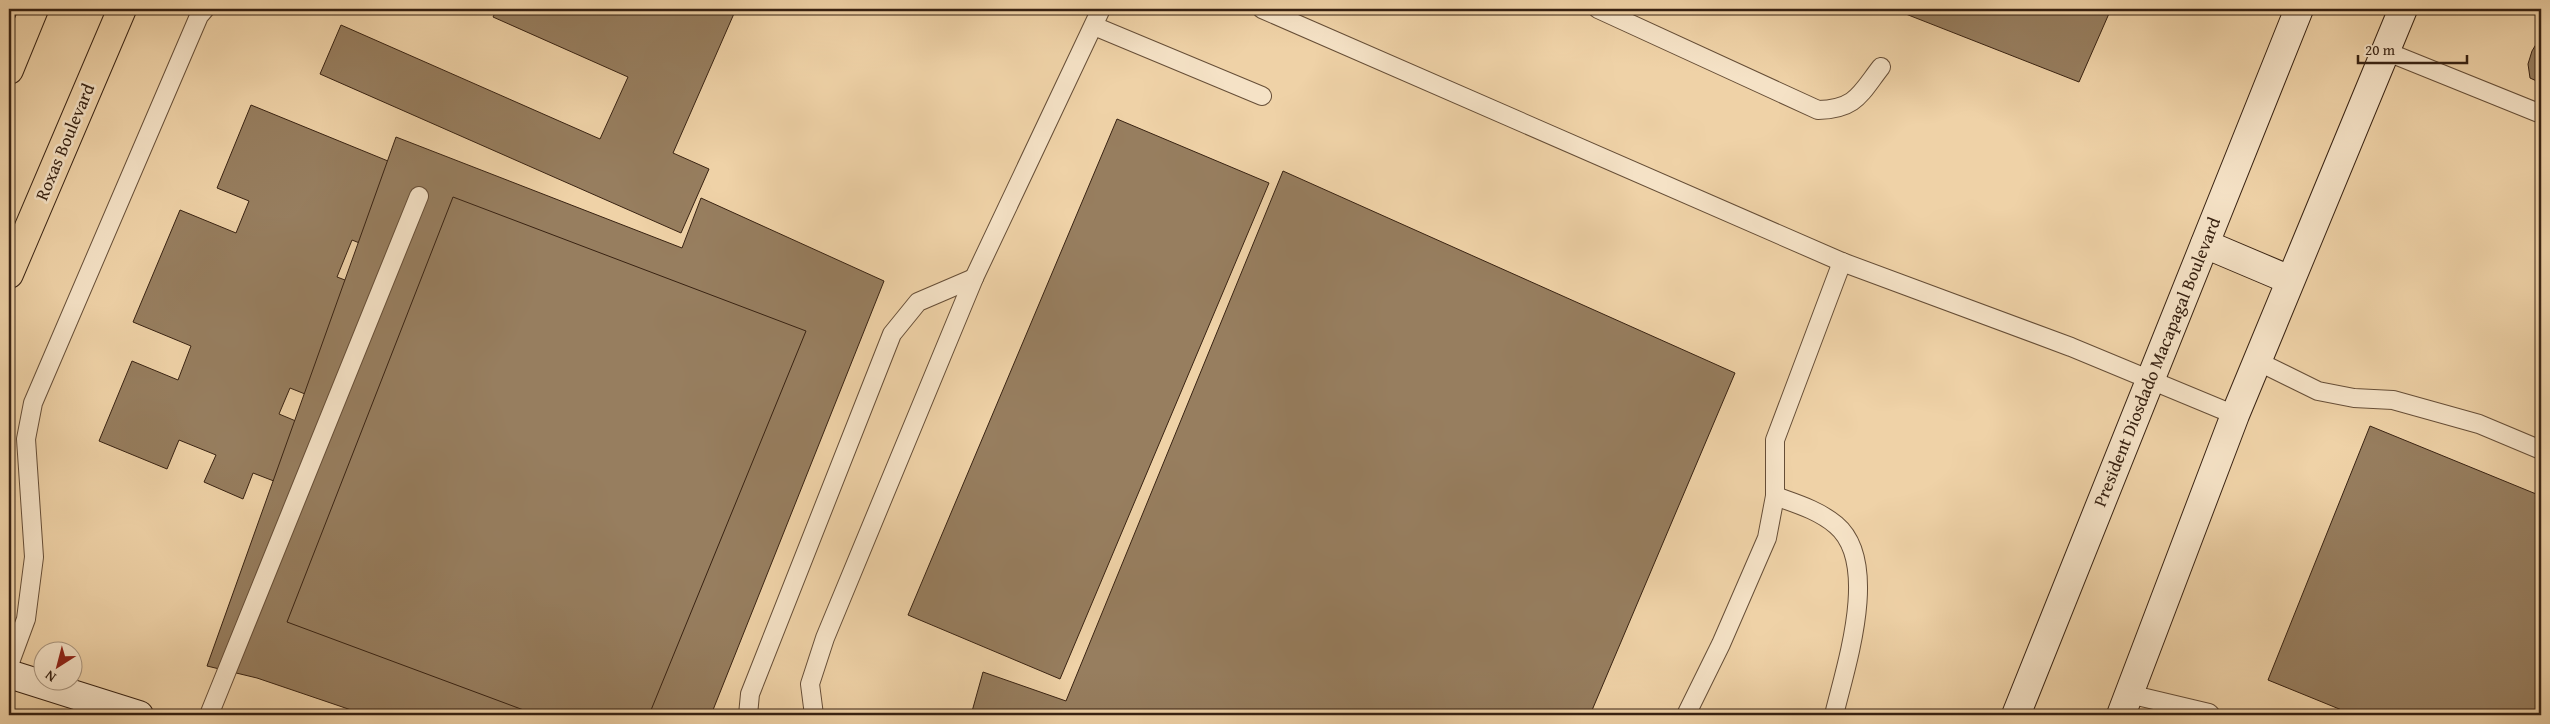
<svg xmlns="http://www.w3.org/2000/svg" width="2550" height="724" viewBox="0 0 2550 724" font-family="'Gentium Book Plus',serif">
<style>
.building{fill:#977e5f;stroke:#382212}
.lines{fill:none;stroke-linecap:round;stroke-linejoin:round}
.lane-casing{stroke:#664e37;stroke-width:20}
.secondary-casing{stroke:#382212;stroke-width:30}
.primary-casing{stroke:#382212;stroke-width:30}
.highway-casing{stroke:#382212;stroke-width:30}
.lane{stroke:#f5e2c6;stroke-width:18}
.secondary{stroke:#f5e2c6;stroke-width:28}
.primary{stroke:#efd2a7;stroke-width:28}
.highway{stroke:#efd2a7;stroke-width:28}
.labels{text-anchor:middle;stroke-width:5;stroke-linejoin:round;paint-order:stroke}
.street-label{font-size:18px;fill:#382212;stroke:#f5e2c6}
</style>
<rect width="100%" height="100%" fill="#efd2a7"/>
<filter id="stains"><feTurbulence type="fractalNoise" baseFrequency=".004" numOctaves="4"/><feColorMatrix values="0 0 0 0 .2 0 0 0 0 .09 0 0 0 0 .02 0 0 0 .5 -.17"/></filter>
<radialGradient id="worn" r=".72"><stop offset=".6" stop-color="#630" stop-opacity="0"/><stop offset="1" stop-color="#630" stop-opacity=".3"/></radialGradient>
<g class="building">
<polygon points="497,9 736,9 673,153 709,169 681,233 320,74 341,25 600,139 628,77 493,17"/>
<polygon points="1893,9 2111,9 2079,82"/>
<polygon points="2541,36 2541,83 2530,78 2528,64 2532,51"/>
<polygon points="251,105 410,170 377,250 352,240 337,277 361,286 315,398 290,388 279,414 303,424 279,483 253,473 243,499 204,482 216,455 179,440 167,469 99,441 132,361 178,380 191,346 133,322 180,210 236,233 249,201 217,188"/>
<polygon points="1117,119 1269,183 1060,679 908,615"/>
<polygon points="396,137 682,248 701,198 884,281 711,715 366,715 257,678 207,666"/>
<polygon points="1283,171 1735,373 1590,715 971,715 983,672 1066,701"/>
<polygon points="453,197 806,331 649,715 537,715 287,622"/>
<polygon points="2370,426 2541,496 2541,715 2354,715 2268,680"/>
</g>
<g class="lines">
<g class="lane-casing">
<g id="lane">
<polyline points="1262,9 1842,262 2071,347 2235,415"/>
<path d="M 1598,9 L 1818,110 C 1856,109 1860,94 1881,67"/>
<polyline points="1094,26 1262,96"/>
<polyline points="2385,51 2541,114"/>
<polyline points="2257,361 2318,391 2354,398 2393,400 2479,424 2541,450"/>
<path d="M 1775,496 C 1797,504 1818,510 1836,525 C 1881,563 1845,668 1834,715"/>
<polyline points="9,665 26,619 34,557 26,439 33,403 199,16 205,9"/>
<polyline points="2129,694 2209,713 2211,715"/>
<polyline points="209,715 419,196"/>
<polyline points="748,715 750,694 892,334 918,302 974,278"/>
<polyline points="814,715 810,684 825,638 974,278 1101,9"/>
<polyline points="1686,715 1721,644 1767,538 1775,496 1775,440 1842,262"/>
</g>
</g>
<g class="secondary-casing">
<g id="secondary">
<polyline points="2205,244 2290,280"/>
<polyline points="9,674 139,715"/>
<polyline points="2016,715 2299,9"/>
<polyline points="2121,715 2235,415 2403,9"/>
</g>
</g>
<g class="primary-casing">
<polyline id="primary" points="9,274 122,9"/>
</g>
<g class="highway-casing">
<polyline id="highway" points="9,70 34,9"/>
</g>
<use href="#lane" class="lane"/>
<use href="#secondary" class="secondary"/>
<use href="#primary" class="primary"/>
<use href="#highway" class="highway"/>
</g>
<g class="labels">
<g class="street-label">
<text transform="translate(65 142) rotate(-67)" y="6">Roxas Boulevard</text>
<text transform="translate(2157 362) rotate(-68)" y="6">President Diosdado Macapagal Boulevard</text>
</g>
</g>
<rect width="2550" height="724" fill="none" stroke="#efd2a7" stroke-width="30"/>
<rect x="10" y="10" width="2530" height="704" fill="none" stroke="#382212" stroke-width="2.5"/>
<rect x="15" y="15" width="2520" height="694" fill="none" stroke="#382212"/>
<g transform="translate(58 666) rotate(216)"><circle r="24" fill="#f5e2c6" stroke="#a9957e"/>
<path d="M0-4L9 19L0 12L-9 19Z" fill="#8f2418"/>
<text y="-8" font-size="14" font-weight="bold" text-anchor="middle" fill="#382212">N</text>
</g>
<path d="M2358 55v8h109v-8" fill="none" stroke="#382212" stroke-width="2.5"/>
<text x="2365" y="55" font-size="15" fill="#382212" stroke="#f5e2c6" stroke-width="4" paint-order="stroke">20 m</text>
<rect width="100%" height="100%" filter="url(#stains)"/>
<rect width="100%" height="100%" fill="url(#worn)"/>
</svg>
